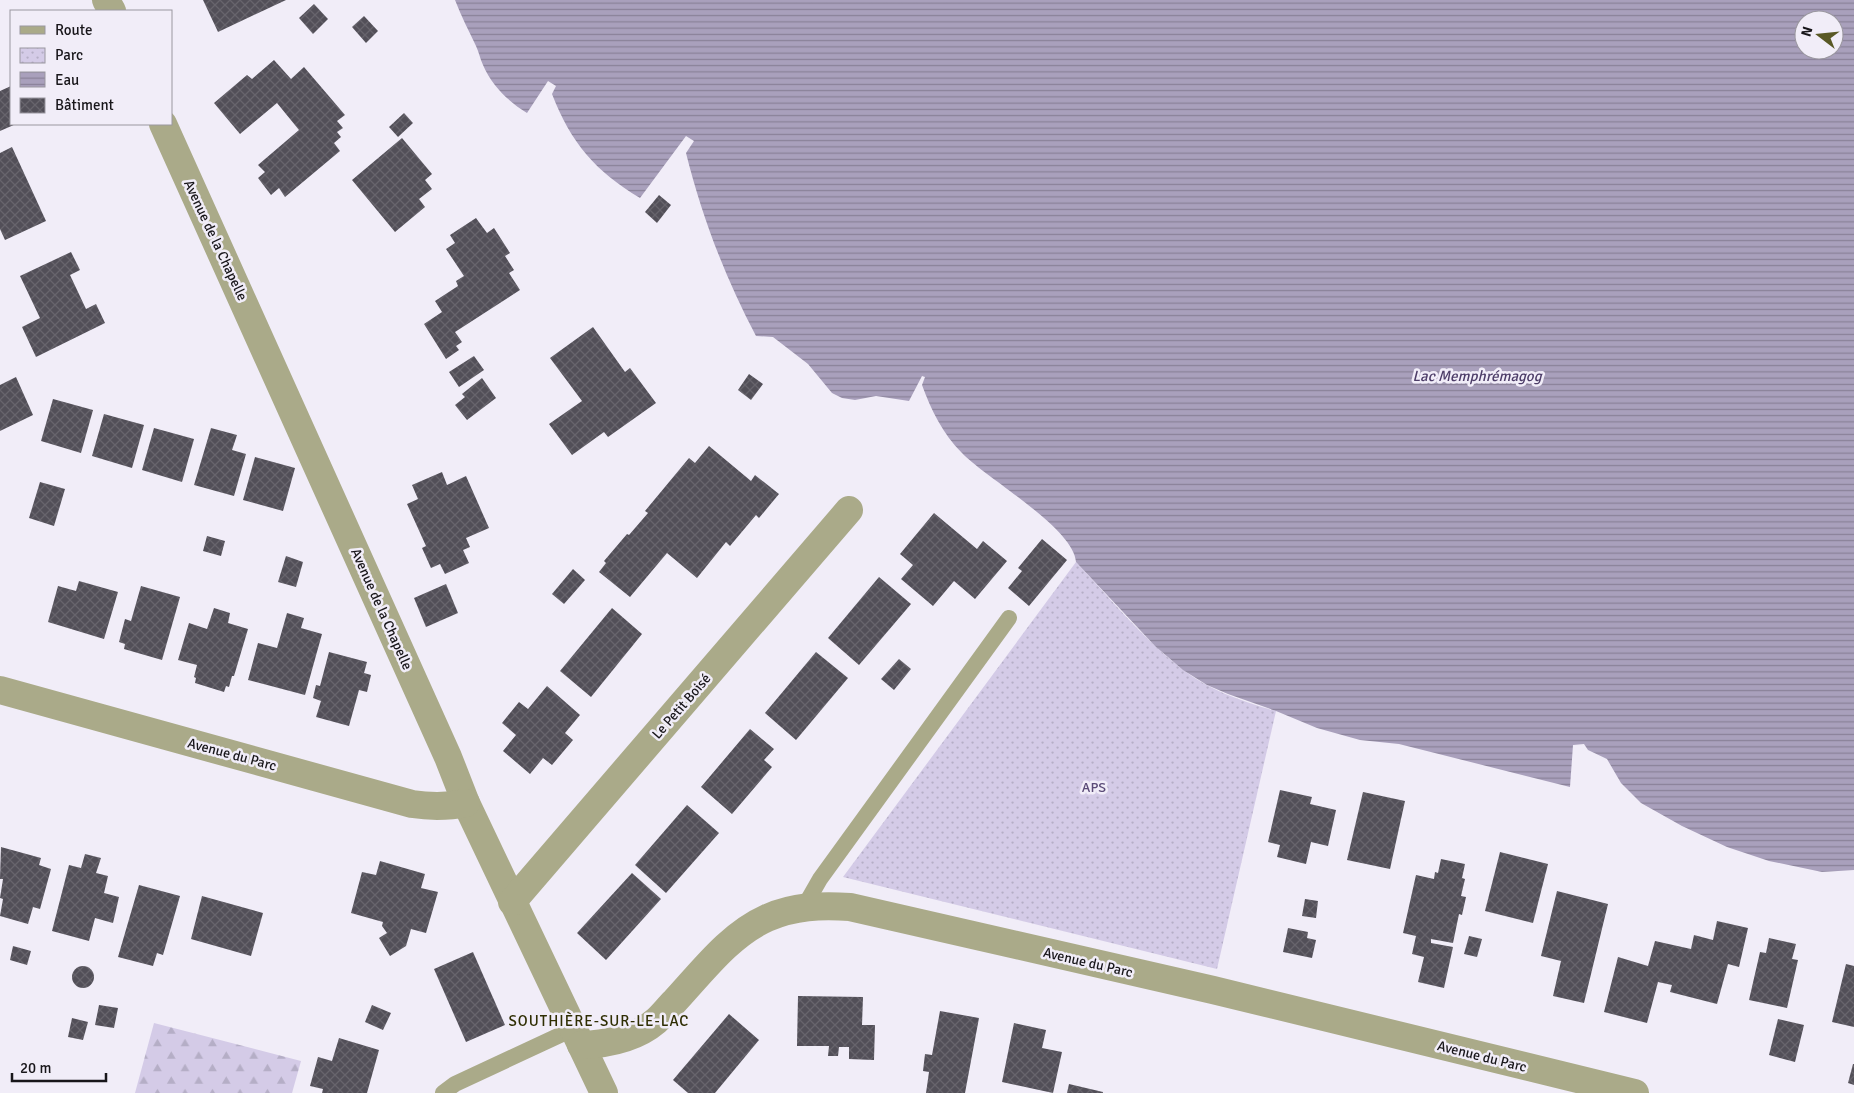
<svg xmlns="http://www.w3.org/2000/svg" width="1854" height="1093" viewBox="0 0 1854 1093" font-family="Signika,sans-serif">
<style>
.forest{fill:url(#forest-firs)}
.park{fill:url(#park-dots)}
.water{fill:url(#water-rules);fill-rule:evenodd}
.building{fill:url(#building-cross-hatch)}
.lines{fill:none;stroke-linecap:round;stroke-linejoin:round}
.lane{stroke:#aaaa89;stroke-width:16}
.street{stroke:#aaaa89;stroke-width:28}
.labels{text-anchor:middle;stroke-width:5;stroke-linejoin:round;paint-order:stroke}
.street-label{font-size:14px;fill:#18161a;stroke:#f1edf8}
.park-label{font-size:14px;fill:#5c4c78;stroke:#f1edf8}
.water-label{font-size:15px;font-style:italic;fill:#4d3d68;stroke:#f1edf8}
.neighbourhood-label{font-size:15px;letter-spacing:1px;fill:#2f2e03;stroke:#f1edf8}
</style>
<defs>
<pattern id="forest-firs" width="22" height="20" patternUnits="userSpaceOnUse" patternTransform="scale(1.25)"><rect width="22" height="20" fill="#d4cbe7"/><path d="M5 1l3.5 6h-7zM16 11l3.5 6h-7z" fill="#b5aec6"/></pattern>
<pattern id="park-dots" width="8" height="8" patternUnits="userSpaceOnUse" patternTransform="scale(1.25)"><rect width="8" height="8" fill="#d4cbe7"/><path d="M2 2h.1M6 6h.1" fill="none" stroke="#b5aec6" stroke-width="1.8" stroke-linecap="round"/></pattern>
<pattern id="water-rules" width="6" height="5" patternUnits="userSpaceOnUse" patternTransform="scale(1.25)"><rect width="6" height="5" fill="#a9a0bc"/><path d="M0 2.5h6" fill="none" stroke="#898198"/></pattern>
<pattern id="building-cross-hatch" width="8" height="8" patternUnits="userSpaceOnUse" patternTransform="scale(1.25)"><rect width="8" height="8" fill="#524f58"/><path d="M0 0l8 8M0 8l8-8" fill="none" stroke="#67646c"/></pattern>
</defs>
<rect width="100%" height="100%" fill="#f1edf8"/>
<polygon class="forest" points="154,1023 301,1061 292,1093 135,1093"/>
<path class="park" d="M 1076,562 C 1110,598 1142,638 1182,669 C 1209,690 1243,702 1276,711 L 1217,969 L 843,877 Z"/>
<path class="water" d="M 455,0 L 1854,0 L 1854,870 L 1822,872 L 1769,861 L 1727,847 L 1682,826 L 1641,803 L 1621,783 L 1607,759 L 1588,750 L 1584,744 L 1573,745 L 1570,787 L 1399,744 L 1360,740 L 1317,728 L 1276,711 L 1228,694 L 1207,685 L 1183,670 L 1155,646 L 1076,562 C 1074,528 987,479 962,453 C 943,434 931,410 922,385 L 925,377 L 922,376 L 909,401 L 876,396 L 855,400 L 842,398 L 832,393 L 808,364 L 773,337 L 756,336 C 725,277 702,217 686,153 L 694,141 L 686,136 L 640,198 C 595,171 571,143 552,94 L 556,86 L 548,81 L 527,113 C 508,101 492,86 483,65 C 480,59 479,52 476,46 C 469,31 461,16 455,0 ZM 1804,20 L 1834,20 L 1834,50 L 1804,50 Z"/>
<g class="building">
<polygon points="203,0 286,0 218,32"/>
<polygon points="314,4 328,19 313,34 299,18"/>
<polygon points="364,16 378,31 366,43 352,27"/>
<polygon points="274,60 291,79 304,67 345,115 337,121 343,128 337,132 341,137 334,143 340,151 285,197 279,188 271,195 258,178 265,172 258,165 299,130 277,103 240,134 214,103 247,75 252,79"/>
<polygon points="11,86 11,124 16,124 0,131 0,91"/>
<polygon points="404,113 413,123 398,137 389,127"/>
<polygon points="402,138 432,174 425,180 432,189 419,199 425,207 395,232 352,180"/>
<polygon points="12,147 46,221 5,240 0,229 0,153"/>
<polygon points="659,195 671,205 657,223 645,212"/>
<polygon points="476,218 487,233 494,228 510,253 505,256 514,270 509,273 520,290 455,332 462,342 456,346 459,350 446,359 424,324 442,312 435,301 458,286 456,281 464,276 446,249 455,243 450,235"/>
<polygon points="71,252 80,270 70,275 86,309 96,304 105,323 36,357 22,327 40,318 20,276"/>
<polygon points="593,327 625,372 630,368 656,403 608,437 604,432 572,455 549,424 582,401 550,358"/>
<polygon points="474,356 484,370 459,387 449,372"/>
<polygon points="749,374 763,384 751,400 738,390"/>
<polygon points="16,377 33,415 0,431 0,385"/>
<polygon points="482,378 496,398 467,420 455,405 465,397 462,394"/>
<polygon points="53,399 93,410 81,453 41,441"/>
<polygon points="104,414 144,425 132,468 92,456"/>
<polygon points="154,428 194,439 182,482 142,470"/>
<polygon points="211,428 237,435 232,450 246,454 234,496 194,485"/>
<polygon points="709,446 751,481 755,475 779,494 759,518 756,515 730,546 726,542 697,578 667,553 630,597 599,572 606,563 604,561 627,534 629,535 648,513 645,511 689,458 695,463"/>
<polygon points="255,457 295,468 283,511 243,500"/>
<polygon points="442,472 447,485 466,476 489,528 466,538 470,547 463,550 469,563 445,574 440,564 431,568 422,548 426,546 407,504 418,499 412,485"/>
<polygon points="40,482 65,489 54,526 29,518"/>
<polygon points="934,513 977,549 983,541 1007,561 975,599 954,581 933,606 901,579 913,565 900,554"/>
<polygon points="207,536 225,541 221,556 203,551"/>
<polygon points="1042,539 1067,560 1029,606 1008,588 1022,571 1018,568"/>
<polygon points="286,556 303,562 296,587 278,582"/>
<polygon points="573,569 585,580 564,604 552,594"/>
<polygon points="879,577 911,604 859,665 828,638"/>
<polygon points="79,581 118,592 104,639 48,622 58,586 76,591"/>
<polygon points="446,584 458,613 426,627 414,598"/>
<polygon points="141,586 180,597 162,660 124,649 125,644 119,642 125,619 131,621"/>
<polygon points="214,608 230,613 228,623 248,629 234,676 232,676 229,687 226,686 224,692 195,683 196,678 194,677 197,665 178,660 189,623 207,629"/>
<polygon points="612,608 642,634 591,697 560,671"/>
<polygon points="287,613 304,618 301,628 322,634 305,695 248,680 258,643 277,648"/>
<polygon points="329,652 367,662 364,673 371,675 367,692 359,690 349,726 316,717 321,701 313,698 316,685 320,686"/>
<polygon points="816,652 848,678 796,740 765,713"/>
<polygon points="899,659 911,669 894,690 881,679"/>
<polygon points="547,686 580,715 565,733 573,740 552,765 543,758 530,774 503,751 516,735 502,723 519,702 528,709"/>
<polygon points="750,729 774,749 764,760 772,767 732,814 701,787"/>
<polygon points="1280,790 1312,797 1310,804 1336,810 1328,846 1311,842 1306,864 1277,857 1280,845 1268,842"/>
<polygon points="1363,792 1405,801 1390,869 1347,860"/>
<polygon points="687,805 719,833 666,893 635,865"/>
<polygon points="1,847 41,858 39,865 51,869 40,909 33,907 28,924 0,916 3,899 0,898 3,879 0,879"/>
<polygon points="1500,852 1548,864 1533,923 1485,911"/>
<polygon points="85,854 101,858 96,873 108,876 104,893 119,897 113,923 95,918 89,941 52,931 69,865 81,868"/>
<polygon points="1441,859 1465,864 1462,878 1465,879 1461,896 1466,897 1462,915 1459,914 1453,943 1431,939 1431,943 1453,947 1444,988 1418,982 1424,957 1412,954 1416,936 1403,933 1416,875 1434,879 1435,872 1438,873"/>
<polygon points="380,861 425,874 421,888 438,892 426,933 411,929 406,946 390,956 379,938 387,933 382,926 383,922 351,913 362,872 376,875"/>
<polygon points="632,873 661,899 606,960 577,933"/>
<polygon points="139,885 180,896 163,955 157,953 153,966 118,957"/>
<polygon points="1557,891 1608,904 1584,1003 1553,996 1561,961 1541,956"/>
<polygon points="202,896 263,913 251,956 191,939"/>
<polygon points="1305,899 1318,901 1316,918 1302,916"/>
<polygon points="1717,921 1748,928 1739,967 1728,964 1717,1004 1670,992 1672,985 1658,982 1647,1023 1604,1012 1618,957 1648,966 1655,941 1691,949 1694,935 1713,940"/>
<polygon points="1288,928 1308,932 1307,938 1316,940 1312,958 1283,952"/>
<polygon points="1469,936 1482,939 1477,957 1464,954"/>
<polygon points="1769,938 1796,944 1792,959 1798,960 1787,1008 1749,1000 1760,952 1766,953"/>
<polygon points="13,946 31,951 27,965 10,960"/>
<polygon points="473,952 505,1025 466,1042 434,969"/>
<polygon points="1846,964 1854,966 1854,1027 1832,1022"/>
<circle cx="83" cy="977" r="11"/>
<polygon points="798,996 863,997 862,1025 875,1025 874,1060 849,1059 849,1047 839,1047 838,1056 828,1056 829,1046 797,1046"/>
<polygon points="99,1005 118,1008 114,1028 95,1025"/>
<polygon points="372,1005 391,1013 383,1030 365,1022"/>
<polygon points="940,1011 979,1018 965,1093 926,1093 929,1072 923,1071 925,1054 932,1055"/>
<polygon points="729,1014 759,1040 715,1093 688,1093 673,1080"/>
<polygon points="72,1018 88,1022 83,1040 68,1037"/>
<polygon points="1778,1019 1804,1025 1795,1062 1769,1055"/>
<polygon points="1014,1023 1046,1030 1042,1048 1062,1052 1053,1093 1002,1082"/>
<polygon points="339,1038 379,1050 367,1093 322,1093 323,1089 310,1086 318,1057 332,1061"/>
<polygon points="1853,1064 1854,1064 1854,1085 1848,1083"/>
<polygon points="1069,1084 1103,1092 1103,1093 1067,1093"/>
</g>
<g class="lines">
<g class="lane">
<polyline points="804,907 820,879 1009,618"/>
<polyline points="443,1093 455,1084 573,1029"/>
</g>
<g class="street">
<polyline points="106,0 112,11"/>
<polyline points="163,124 448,757 466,803 604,1093"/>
<path d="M 0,690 L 412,804 C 432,807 447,807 466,803"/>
<polyline points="512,902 849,510"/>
<path d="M 581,1045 C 607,1044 635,1039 656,1021 C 662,1016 668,1008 674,1002 C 702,972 729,935 767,918 C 794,906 821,905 850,907 L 1213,990 L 1635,1093"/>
</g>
</g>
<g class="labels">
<g class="street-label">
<text transform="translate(216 240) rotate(65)" y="5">Avenue de la Chapelle</text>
<text transform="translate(382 609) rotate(66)" y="5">Avenue de la Chapelle</text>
<text transform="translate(681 706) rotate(-49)" y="5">Le Petit Boisé</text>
<text transform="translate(232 754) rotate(15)" y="5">Avenue du Parc</text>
<text transform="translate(1088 962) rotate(13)" y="5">Avenue du Parc</text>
<text transform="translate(1482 1056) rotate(14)" y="5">Avenue du Parc</text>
</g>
<g class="park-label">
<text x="1094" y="792">APS</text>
</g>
<g class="water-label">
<text x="1477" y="381">Lac Memphrémagog</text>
</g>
<g class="neighbourhood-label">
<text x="599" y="1026">SOUTHIÈRE-SUR-LE-LAC</text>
</g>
</g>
<rect x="10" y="10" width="162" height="115" fill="#f1edf8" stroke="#9a979f"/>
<rect x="20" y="26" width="25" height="8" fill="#aaaa89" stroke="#9a979f"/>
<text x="55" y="35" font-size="15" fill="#18161a">Route</text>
<rect x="20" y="48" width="25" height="15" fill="url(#park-dots)" stroke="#9a979f"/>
<text x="55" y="60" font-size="15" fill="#18161a">Parc</text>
<rect x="20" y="72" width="25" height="15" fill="url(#water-rules)" stroke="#9a979f"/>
<text x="55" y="85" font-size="15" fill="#18161a">Eau</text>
<rect x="20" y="98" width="25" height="15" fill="url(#building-cross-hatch)" stroke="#9a979f"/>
<text x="55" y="110" font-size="15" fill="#18161a">Bâtiment</text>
<g transform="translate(1819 35) rotate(286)"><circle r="24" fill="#f1edf8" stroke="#9a979f"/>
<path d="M0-4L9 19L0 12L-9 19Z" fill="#595825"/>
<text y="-8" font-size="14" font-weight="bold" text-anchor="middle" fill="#18161a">N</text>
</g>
<path d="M12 1073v8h94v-8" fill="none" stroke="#18161a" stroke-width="2.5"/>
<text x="20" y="1073" font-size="15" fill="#18161a" stroke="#f1edf8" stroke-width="4" paint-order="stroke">20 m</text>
</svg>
